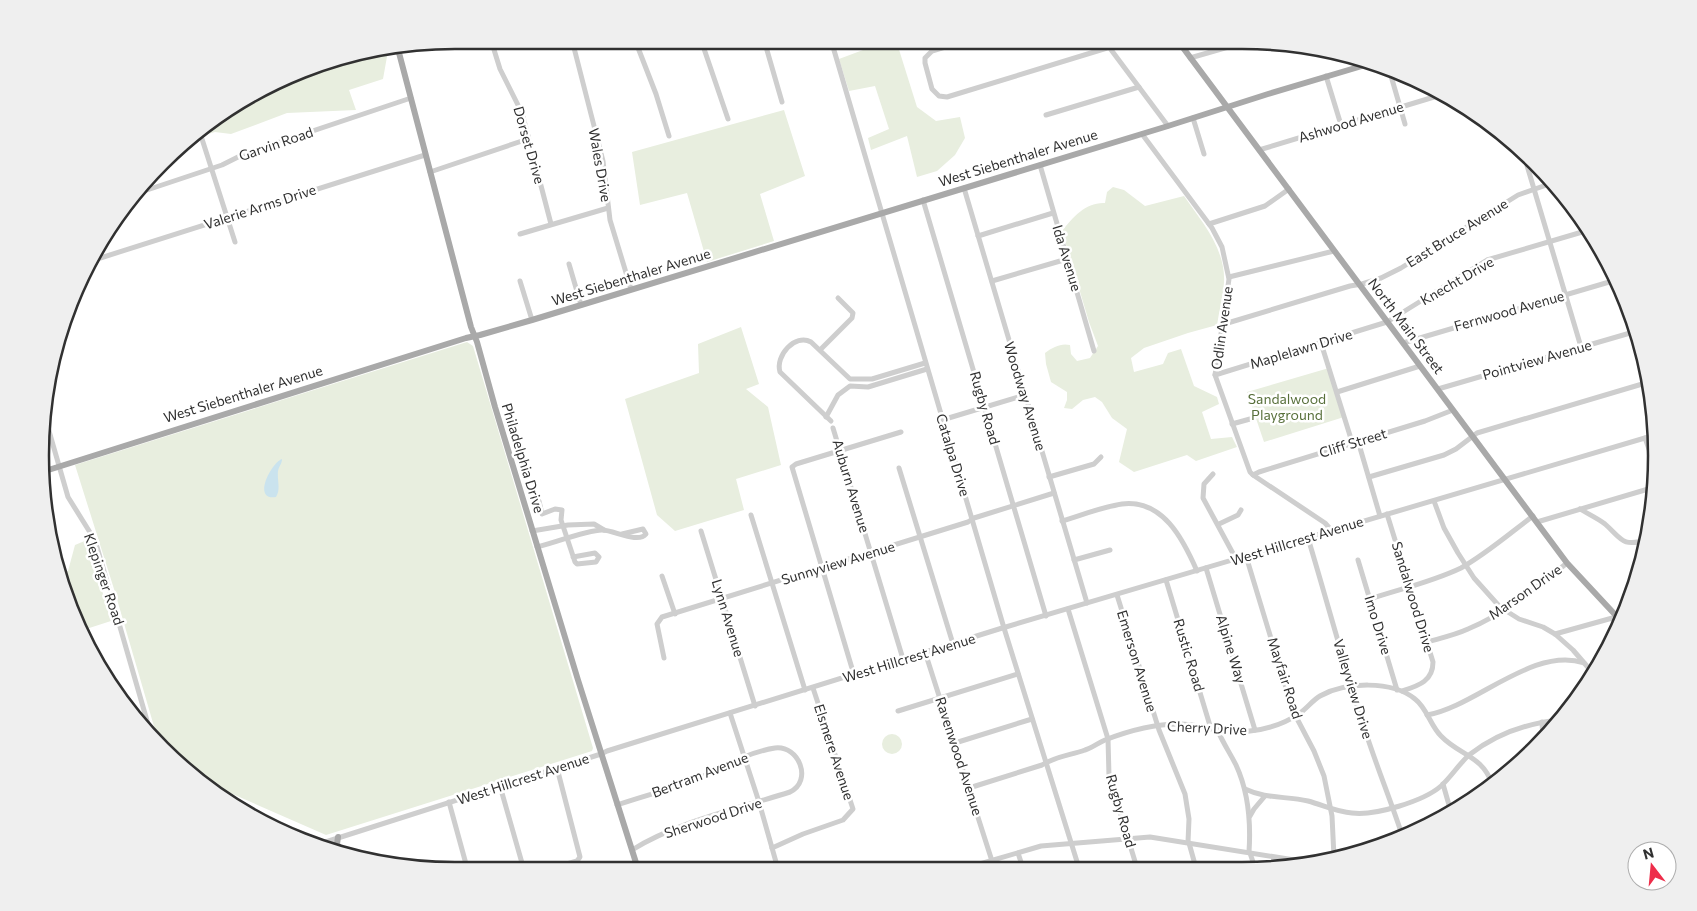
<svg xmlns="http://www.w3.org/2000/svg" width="1697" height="911" viewBox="0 0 1697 911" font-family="Commissioner,sans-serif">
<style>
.green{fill:#e8eedf}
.water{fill:#cae3ee}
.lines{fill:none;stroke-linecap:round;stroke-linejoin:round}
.minor{stroke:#cecece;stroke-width:5}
.major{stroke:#a9a9a9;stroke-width:6}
.labels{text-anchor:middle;stroke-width:5;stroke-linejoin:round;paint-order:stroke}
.street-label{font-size:14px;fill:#313131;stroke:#fff}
.park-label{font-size:14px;fill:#58703b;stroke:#fff}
.rim{fill:none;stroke:#313131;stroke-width:2.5}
</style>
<rect width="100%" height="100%" fill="#fff"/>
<g class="green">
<polygon points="868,40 896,40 917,107 936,121 960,117 965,138 955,155 937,171 917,177 907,136 871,150 868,138 889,129 875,86 849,91 839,59 863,50"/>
<polygon points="388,51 383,79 349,90 356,110 287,113 231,134 215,132 191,139 187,151 180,157 178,153 202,126 322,62"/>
<polygon points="784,110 805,176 760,194 774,241 707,262 687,193 640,205 632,152"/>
<path d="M 1113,187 L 1124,190 L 1145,206 L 1184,196 C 1202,222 1226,249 1224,283 C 1223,297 1219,311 1217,325 L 1188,333 L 1144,348 L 1131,358 L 1134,372 L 1163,364 L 1168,353 L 1181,349 L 1194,386 L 1217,397 L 1219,404 L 1202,412 L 1211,439 L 1232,437 L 1237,447 L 1196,461 L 1187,455 L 1134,472 L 1119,462 L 1127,429 L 1112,418 L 1102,402 L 1095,397 L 1083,400 L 1072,409 L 1064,408 L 1067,400 L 1067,392 L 1051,382 L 1046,364 L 1045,353 C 1053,347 1061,343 1070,345 L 1071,354 L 1077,361 L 1090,358 L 1098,346 L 1089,322 L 1062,231 C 1073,217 1086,202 1105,203 L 1107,192 Z"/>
<polygon points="741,327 759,384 746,389 768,407 781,465 736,479 744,510 675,531 657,515 625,399 699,373 698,344"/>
<polygon points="467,342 473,346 593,748 592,751 326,835 212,785 160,747 114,589 75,465"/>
<polygon points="1329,368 1344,417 1264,442 1247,392"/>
<polygon points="87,540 111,621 80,631 72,615 62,573 68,571 75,545"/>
<circle cx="892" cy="744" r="10"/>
</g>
<path class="water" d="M 282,459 C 282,464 279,466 278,471 C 277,481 281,489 276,497 C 251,501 272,462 282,459 Z"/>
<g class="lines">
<g class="minor">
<polyline points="491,40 500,69 522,113 551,224"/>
<polyline points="572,40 603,161 610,220 631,289"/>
<polyline points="635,40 656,94 669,136"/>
<polyline points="701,40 728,119"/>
<polyline points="764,40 782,102"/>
<polyline points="831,40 1004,628 1079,868"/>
<polyline points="965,41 932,51 925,58 925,63 932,89 939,96 947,97 1130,41"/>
<polyline points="1109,47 1168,126"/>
<polyline points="1190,58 1249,41"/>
<polyline points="1389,69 1405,124"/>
<polyline points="1326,76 1341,125"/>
<polyline points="1046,115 1139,87"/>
<polyline points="1193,118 1204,154"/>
<polyline points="1142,134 1212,228 1222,247 1229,279 1215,375 1250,472 1253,475 1325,523 1332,531"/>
<polyline points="202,139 235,242"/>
<polyline points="1259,150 1444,94"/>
<polyline points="1523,152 1581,347"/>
<polyline points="1040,165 1094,351"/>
<polyline points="430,172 528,139"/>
<polyline points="964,188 1087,603"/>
<polyline points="141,192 222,165 244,154 411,98"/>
<polyline points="923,200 1046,616"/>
<polyline points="1209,224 1265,206 1289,189"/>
<polyline points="520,234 608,208"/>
<polyline points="978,236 1053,213"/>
<polyline points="94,260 425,155"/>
<polyline points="569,264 581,305"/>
<polyline points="1229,277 1334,251"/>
<polyline points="520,281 532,320"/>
<polyline points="992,281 1067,259"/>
<polyline points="1221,325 1350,286 1362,284 1381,278 1401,268 1518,195 1555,182"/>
<polyline points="1321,343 1352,442"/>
<polyline points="1403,343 1616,280"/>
<polyline points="820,350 852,318 853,313 838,298"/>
<polyline points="1215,375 1387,322 1487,260 1589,230"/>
<polyline points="1438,389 1637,331"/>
<polyline points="1337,392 1420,366"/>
<polyline points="826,417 838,395 850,386 868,387 927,369"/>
<polyline points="942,420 1025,395"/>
<path d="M 831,421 L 780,372 C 775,356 795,333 811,342 L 850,379 L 872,379 L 925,363"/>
<polyline points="47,424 68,497 91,534 97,547 152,738"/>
<polyline points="1232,424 1250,419"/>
<polyline points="833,428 903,659"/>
<polyline points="1645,438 1656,469"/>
<polyline points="1358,441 1380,516"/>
<polyline points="899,468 953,644"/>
<polyline points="1213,474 1204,484 1203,498 1236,559"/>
<polyline points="1253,475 1259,472 1425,421 1453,410"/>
<polyline points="1049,477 1094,464 1101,457"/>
<polyline points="1369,477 1444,455 1456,449 1477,433 1649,382"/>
<polyline points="539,501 542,514 555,509 562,510 561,520 575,562 577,564 596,562 599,557 595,553 573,557"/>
<polyline points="1434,501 1444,528 1458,553 1474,578 1500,607 1519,619 1543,627 1555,634 1573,650 1592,672"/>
<path d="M 1580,509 C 1588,514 1597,518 1605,524 C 1622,539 1621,547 1647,540"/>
<path d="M 1387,514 L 1433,662 C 1433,682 1417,686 1402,691"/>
<polyline points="751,515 805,690"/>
<path d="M 1062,521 C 1082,515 1102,507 1122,504 C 1163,499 1183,539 1197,571"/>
<polyline points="1537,522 1655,487"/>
<polyline points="1219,524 1238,515 1241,510"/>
<polyline points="532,531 568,525 594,524 604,530"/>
<polyline points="701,531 755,706"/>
<path d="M 1308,538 C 1327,601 1344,665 1364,727 C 1376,765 1391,801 1403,838"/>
<path d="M 537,547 C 553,543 588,530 602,530 C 614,530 638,544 646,534 L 643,529 L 622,534"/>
<polyline points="1246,556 1293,711 1314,751 1324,776 1332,816 1334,857"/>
<polyline points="1074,560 1110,550"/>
<polyline points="1358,560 1397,690"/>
<polyline points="1206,568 1255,730"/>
<polyline points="662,576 675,614"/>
<polyline points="1166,580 1211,729"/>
<polyline points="1117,595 1159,730 1185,794 1189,819 1188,842"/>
<path d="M 1370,599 C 1400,589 1432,582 1461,568 C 1486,554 1509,534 1533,516"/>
<polyline points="1068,609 1108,739 1109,776 1137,868"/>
<polyline points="1615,616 1627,605"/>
<polyline points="1555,634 1616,617"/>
<path d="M 1427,642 C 1441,638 1455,635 1468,629 C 1504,614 1536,588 1567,563"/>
<polyline points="925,652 992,861"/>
<polyline points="664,658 657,624 662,617 968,522 974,518 1054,493"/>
<polyline points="854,675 792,467 796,464 901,432"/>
<polyline points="898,711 1018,674"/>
<polyline points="730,713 759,802 778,869"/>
<path d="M 1427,715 C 1475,707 1533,646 1584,663"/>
<polyline points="1542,722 1543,739"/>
<path d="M 1218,731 C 1223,743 1230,753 1236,765 C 1249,793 1251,822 1249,852"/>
<polyline points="955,743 1032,719"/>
<polyline points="1443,784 1451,812"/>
<polyline points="500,786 524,870"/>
<path d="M 969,788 L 1042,765 C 1054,757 1071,755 1085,750 C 1092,748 1098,743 1105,740 C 1128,731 1154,724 1179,724 C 1204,724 1224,734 1250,731 C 1268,729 1286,723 1300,713 C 1307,708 1313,700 1320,696 C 1345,682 1392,680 1415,699 C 1427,708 1430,725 1441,736 C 1459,755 1483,756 1492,784"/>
<path d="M 1245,789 C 1266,799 1286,796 1308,801 C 1323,805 1337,812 1352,813 C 1375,816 1424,801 1441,786 C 1451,777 1459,764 1469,755 C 1496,734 1527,723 1560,720"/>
<polyline points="449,802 466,864 465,870"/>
<path d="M 617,805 C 644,796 671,789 697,779 C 721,768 748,752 775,748 C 799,745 813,781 790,792 C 740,808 676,822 632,850"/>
<polyline points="1250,816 1254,809 1265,796"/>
<polyline points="1189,843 1196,868"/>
<polyline points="316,845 601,754 607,751 999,629 1655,435"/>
<polyline points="772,848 803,834 843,820 853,809 813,688"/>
<polyline points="1018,853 1023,868"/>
<polyline points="1250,853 1255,868"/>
<polyline points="966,868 1041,846 1150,837 1313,863"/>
<polyline points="546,870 577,861 580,857 557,768"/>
</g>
<g class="major">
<polyline points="1178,41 1567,563 1621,621"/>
<polyline points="398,49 471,327 477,342 495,407 578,680 638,869"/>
<polyline points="42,472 466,338 480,335 532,320 1168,126 1268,94 1372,63"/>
<polyline points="252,814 356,858"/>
<polyline points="338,837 337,844 341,851"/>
</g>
</g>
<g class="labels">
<g class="street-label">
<text transform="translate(1351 122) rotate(-17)" y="5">Ashwood Avenue</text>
<text transform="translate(276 144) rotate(-19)" y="5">Garvin Road</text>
<text transform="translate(529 145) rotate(74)" y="5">Dorset Drive</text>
<text transform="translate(1018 158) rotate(-17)" y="5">West Siebenthaler Avenue</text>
<text transform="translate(600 165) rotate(80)" y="5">Wales Drive</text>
<text transform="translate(260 207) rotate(-18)" y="5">Valerie Arms Drive</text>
<text transform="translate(1457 233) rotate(-32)" y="5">East Bruce Avenue</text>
<text transform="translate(1067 258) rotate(73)" y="5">Ida Avenue</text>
<text transform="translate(631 277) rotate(-17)" y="5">West Siebenthaler Avenue</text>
<text transform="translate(1457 281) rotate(-30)" y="5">Knecht Drive</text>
<text transform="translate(1509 311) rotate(-16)" y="5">Fernwood Avenue</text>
<text transform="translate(1406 326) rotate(53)" y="5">North Main Street</text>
<text transform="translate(1222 328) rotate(-82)" y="5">Odlin Avenue</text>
<text transform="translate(1301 349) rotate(-17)" y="5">Maplelawn Drive</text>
<text transform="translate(1537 360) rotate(-16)" y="5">Pointview Avenue</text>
<text transform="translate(243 394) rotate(-17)" y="5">West Siebenthaler Avenue</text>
<text transform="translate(1025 396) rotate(73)" y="5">Woodway Avenue</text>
<text transform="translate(985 408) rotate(74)" y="5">Rugby Road</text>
<text transform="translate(1353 443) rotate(-17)" y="5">Cliff Street</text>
<text transform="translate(953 455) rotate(73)" y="5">Catalpa Drive</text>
<text transform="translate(523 458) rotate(73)" y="5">Philadelphia Drive</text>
<text transform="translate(851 486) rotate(73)" y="5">Auburn Avenue</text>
<text transform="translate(1297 541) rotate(-17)" y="5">West Hillcrest Avenue</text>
<text transform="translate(838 563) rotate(-17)" y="5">Sunnyview Avenue</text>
<text transform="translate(104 579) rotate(71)" y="5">Klepinger Road</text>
<text transform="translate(1525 592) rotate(-35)" y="5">Marson Drive</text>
<text transform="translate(1413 597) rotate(73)" y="5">Sandalwood Drive</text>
<text transform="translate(728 618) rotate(73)" y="5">Lynn Avenue</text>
<text transform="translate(1378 625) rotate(73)" y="5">Imo Drive</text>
<text transform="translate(1231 649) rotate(73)" y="5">Alpine Way</text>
<text transform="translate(1189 655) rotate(73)" y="5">Rustic Road</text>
<text transform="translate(909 658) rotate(-17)" y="5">West Hillcrest Avenue</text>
<text transform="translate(1137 661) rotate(73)" y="5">Emerson Avenue</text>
<text transform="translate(1285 678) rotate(72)" y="5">Mayfair Road</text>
<text transform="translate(1353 689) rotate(73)" y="5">Valleyview Drive</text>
<text transform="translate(1207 728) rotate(3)" y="5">Cherry Drive</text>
<text transform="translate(834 752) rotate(72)" y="5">Elsmere Avenue</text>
<text transform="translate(959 756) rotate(72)" y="5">Ravenwood Avenue</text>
<text transform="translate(700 775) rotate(-21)" y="5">Bertram Avenue</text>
<text transform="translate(523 779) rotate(-18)" y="5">West Hillcrest Avenue</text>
<text transform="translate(1121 811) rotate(74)" y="5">Rugby Road</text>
<text transform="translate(713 818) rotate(-18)" y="5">Sherwood Drive</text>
</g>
<g class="park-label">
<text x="1287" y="404">Sandalwood<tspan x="1287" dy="16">Playground</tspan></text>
</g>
</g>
<path d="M0 0H1697V911H0ZM455 49H1242A406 406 0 0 1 1648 455V456A406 406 0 0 1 1242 862H455A406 406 0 0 1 49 456V455A406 406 0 0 1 455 49Z" fill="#efefef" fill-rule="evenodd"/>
<path class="rim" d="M455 49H1242A406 406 0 0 1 1648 455V456A406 406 0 0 1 1242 862H455A406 406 0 0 1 49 456V455A406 406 0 0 1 455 49Z"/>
<g transform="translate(1652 866) rotate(344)"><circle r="24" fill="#ffffff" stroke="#adadad"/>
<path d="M0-4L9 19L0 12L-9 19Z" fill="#ee2d4a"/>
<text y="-8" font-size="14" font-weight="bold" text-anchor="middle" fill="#313131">N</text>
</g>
</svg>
